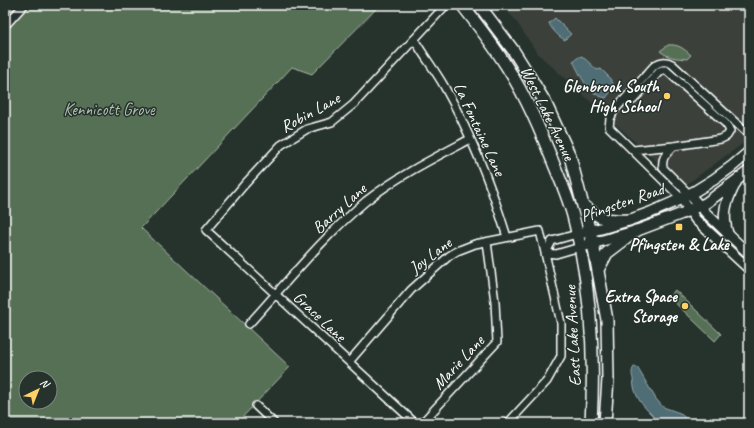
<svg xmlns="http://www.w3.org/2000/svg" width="754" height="428" font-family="Caveat,sans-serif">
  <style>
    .built { fill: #3b403a }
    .green { fill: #576f54; stroke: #abb7aa; fill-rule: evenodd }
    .water { fill: #4f6d75; stroke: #95a7ac }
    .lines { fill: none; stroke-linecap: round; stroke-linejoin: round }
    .minor-casing { stroke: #fff; stroke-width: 10 }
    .tertiary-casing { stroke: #fff; stroke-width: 12 }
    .secondary-casing { stroke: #fff; stroke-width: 13 }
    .primary-casing { stroke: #fff; stroke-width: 14 }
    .minor { stroke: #26332d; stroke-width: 7 }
    .tertiary { stroke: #26332d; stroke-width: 9 }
    .secondary { stroke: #26332d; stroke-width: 10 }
    .primary { stroke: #26332d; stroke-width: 11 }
    .poi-dot { fill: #ffd166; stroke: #26332d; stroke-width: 1.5 }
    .labels { text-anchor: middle; stroke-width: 3; stroke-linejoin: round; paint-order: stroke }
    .poi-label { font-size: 17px; font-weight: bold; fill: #fff; stroke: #26332d; text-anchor: end }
    .park-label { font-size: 17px; fill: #b3beb2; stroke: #26332d }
    .street-label { font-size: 17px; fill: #fff; stroke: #26332d }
  </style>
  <rect width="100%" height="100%" fill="#26332d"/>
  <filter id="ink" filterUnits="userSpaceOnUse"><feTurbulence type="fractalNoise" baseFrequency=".025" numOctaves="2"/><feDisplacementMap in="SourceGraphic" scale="8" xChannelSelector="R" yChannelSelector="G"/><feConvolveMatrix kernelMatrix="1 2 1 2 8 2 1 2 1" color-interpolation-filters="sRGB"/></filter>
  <g filter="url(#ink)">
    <path class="built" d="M501 5H749V139L684 186 538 54 514 18Z"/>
    <path class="green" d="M5 5H380L312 74 292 67 141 228 290 367 237 423H5ZM26 378H50V402H26Z
      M668 45C678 44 683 48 691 55L687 59C677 58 668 58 660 51Z
      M675 290 721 334 715 341 669 297Z"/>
    <path class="water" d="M555 18 571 34 565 40C559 37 551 29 549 23Z
      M582 56 597 70 601 69 608 76 615 86 606 98C587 94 581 76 573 61L579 57Z
      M634 367H637L656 399 663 407 680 413 691 423H651L653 416C641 404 634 396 633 379 632 375 631 371 634 367Z"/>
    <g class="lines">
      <defs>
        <path id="minor" d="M5 26 24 5
          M414 39C423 55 435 70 444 86 471 134 491 185 507 237
          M622 101 633 100 660 71 662 70H666L725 123 728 127 730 131 727 136 721 139 674 146 633 150
          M674 146C667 153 661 157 663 168L689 194
          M681 198 609 127 610 119 614 111 653 67C658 62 665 60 672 64L749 135
          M546 253 552 241 577 234
          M546 253 556 254 580 247
          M249 324C287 282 323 237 366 201 398 176 434 158 470 139
          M349 362 411 290 449 256 457 251 475 244 540 231 561 323V356L547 381 508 423
          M256 406 274 423
          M415 423 206 230 244 185 281 145 307 129 332 122 354 104 446 5
          M422 423 497 342 495 302 487 242"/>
        <path id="tertiary" d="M689 194 706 213 749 254
          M681 198 696 220 749 269"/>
        <path id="secondary" d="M577 234C640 221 701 196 749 152
          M728 235C721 214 726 201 736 182
          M580 247 636 231 681 214 706 203 749 171"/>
        <path id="primary" d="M462 5C477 24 492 43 505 64 526 96 541 132 555 167 563 186 571 205 575 224 591 289 595 356 591 423
          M479 5 513 50 525 69 545 102 570 156 593 244 607 320 608 379 605 423
          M583 205C600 220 608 221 629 220
          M598 270 607 253 636 231"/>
      </defs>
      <use href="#minor" class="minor-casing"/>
      <use href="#tertiary" class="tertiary-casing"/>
      <use href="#secondary" class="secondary-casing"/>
      <use href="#primary" class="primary-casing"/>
      <use href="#minor" class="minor"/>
      <use href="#tertiary" class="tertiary"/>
      <use href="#secondary" class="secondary"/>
      <use href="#primary" class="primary"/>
    </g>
  </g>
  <g class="poi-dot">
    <circle cx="667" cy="96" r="4"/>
    <rect x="675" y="223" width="8" height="8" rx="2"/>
    <circle cx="685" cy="306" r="4"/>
  </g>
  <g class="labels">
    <g class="poi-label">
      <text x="659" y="92">Glenbrook South<tspan x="659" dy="20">High School</tspan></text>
      <text x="679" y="250" text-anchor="middle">Pfingsten &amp; Lake</text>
      <text x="677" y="302">Extra Space<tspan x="677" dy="20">Storage</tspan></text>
    </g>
    <g class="park-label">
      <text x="109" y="115">Kennicott Grove</text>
    </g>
    <g class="street-label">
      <text transform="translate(310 112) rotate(-29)" y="6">Robin Lane</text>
      <text transform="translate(548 113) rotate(64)" y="6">West Lake Avenue</text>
      <text transform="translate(480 129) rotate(65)" y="6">La Fontaine Lane</text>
      <text transform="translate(622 202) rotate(-19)" y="6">Pfingsten Road</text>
      <text transform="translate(339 208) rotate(-42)" y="6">Barry Lane</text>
      <text transform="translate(430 255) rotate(-37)" y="6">Joy Lane</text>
      <text transform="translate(320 316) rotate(43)" y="6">Grace Lane</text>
      <text transform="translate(572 336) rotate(-93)" y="6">East Lake Avenue</text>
      <text transform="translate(458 362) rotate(-47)" y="6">Marie Lane</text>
    </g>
  </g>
  <rect width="754" height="428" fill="none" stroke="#26332d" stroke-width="20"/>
  <rect x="10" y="10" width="734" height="408" fill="none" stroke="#fff" stroke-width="1.5" filter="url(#ink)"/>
  <g transform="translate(38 390) rotate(43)"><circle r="19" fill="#26332d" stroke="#7d8581"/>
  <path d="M0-3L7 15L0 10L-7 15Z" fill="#ffd166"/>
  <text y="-6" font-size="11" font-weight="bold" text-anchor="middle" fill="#ffffff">N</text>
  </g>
</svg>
